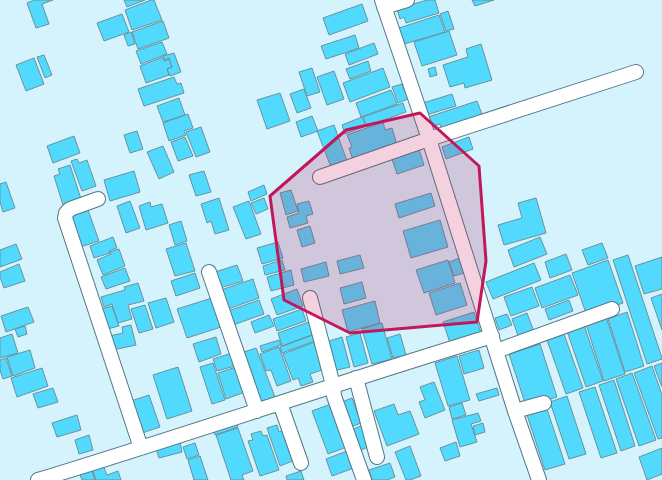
<svg xmlns="http://www.w3.org/2000/svg" width="662" height="480" font-family="'Fira Sans',sans-serif">
  <style>
    .building { fill: #51dafd; stroke: #6c919c }
    .lines { fill: none; stroke-linecap: round; stroke-linejoin: round }
    .minor-casing { stroke: #547883; stroke-width: 16 }
    .minor { stroke: #fff; stroke-width: 14 }
    .marked { fill: #c2185b; fill-opacity: 0.2; stroke: #c2185b; stroke-width: 3; stroke-linejoin: round }
  </style>
  <rect width="100%" height="100%" fill="#d4f3fd"/>
  <path class="building" d="M34 0H53L42 4 49 24 36 28 27 3Z
    M124 0H145L127 7Z
    M151 0H154L162 20 132 30 125 10Z
    M427 0H435L439 13 406 23 404 17 400 19 397 9Z
    M472 0H494L475 6Z
    M362 4 368 21 329 35 323 18Z
    M448 11 454 29 446 31 440 14Z
    M122 14 129 32 104 41 97 23Z
    M439 15 445 32 404 44 399 28Z
    M163 21 169 38 138 49 132 32Z
    M449 31 457 55 422 66 414 42Z
    M131 32 135 44 128 46 124 35Z
    M355 35 359 48 326 59 321 46Z
    M162 42 167 54 141 64 136 51Z
    M374 43 378 54 349 65 345 54Z
    M481 44 492 80 465 88 464 83 450 87 443 65 468 57 466 49Z
    M174 53 181 72 170 76 167 69 172 67 169 58 164 60 163 56Z
    M44 55 52 75 45 78 37 57Z
    M163 57 164 61 169 59 172 67 167 69 169 75 146 83 140 66Z
    M34 58 44 84 26 91 16 65Z
    M368 61 371 71 350 79 346 69Z
    M435 67 437 75 430 77 428 69Z
    M312 68 320 92 307 96 299 72Z
    M383 68 390 87 350 102 343 83Z
    M334 71 344 99 327 105 317 77Z
    M174 77 177 84 181 83 184 93 144 106 138 89Z
    M402 84 408 99 398 103 392 87Z
    M304 89 311 108 297 113 290 94Z
    M391 90 397 104 361 117 356 103Z
    M280 93 290 121 267 129 257 100Z
    M452 94 456 106 426 115 423 103Z
    M179 98 185 115 163 122 157 106Z
    M477 101 483 117 442 130 440 124 432 127 428 117Z
    M403 103 406 112 367 126 363 117Z
    M188 114 193 128 184 131 186 135 169 141 163 123Z
    M312 116 318 131 301 137 296 122Z
    M362 117 366 126 345 134 342 125Z
    M383 122 385 130 392 128 398 148 354 163 349 148 352 147 347 135Z
    M334 125 347 161 331 167 317 131Z
    M201 127 210 152 196 157 186 132Z
    M137 131 143 149 130 153 124 135Z
    M74 136 80 153 53 163 47 146Z
    M185 137 193 156 178 161 171 142Z
    M469 137 473 149 446 159 442 147Z
    M163 146 174 172 159 179 147 152Z
    M418 146 424 165 397 174 391 156Z
    M77 159 79 163 87 160 96 186 82 191 71 161Z
    M70 165 81 199 63 205 54 176 60 174 58 169Z
    M134 171 140 192 110 201 104 180Z
    M204 171 211 192 196 196 189 175Z
    M6 182 15 208 3 212 0 202V184Z
    M264 185 267 194 251 201 248 192Z
    M291 190 298 211 286 215 280 193Z
    M431 193 435 206 399 218 395 204Z
    M219 198 229 230 215 234 211 221 207 223 201 204Z
    M264 198 268 209 256 214 251 203Z
    M536 198 546 233 504 245 498 225 522 218 518 203Z
    M130 201 140 228 126 233 117 206Z
    M249 201 261 234 246 239 233 207Z
    M309 201 313 214 306 216 308 223 290 228 287 217 299 213 297 204Z
    M150 202 151 207 162 204 168 223 146 230 139 206Z
    M88 210 99 241 80 247 69 217Z
    M440 220 448 247 411 258 403 231Z
    M181 221 187 241 175 245 169 225Z
    M310 226 315 243 302 247 297 230Z
    M113 237 117 248 109 251 110 253 94 258 90 246Z
    M540 237 547 254 514 267 508 250Z
    M278 242 283 258 262 264 257 248Z
    M186 243 195 271 175 276 166 249Z
    M602 243 608 258 588 265 582 250Z
    M16 244 22 259 0 267V250Z
    M119 249 125 266 103 275 97 260 111 254 110 252Z
    M566 254 572 270 550 278 545 262Z
    M360 255 364 268 340 274 337 261Z
    M628 255 662 358V359L647 364 613 260Z
    M662 257V289L644 294 635 266Z
    M460 258 464 273 454 276 449 262Z
    M282 260 285 270 265 275 263 266Z
    M448 260 455 283 424 293 416 270Z
    M608 260 623 303 587 316 572 273Z
    M326 262 329 276 304 282 301 269Z
    M534 263 541 280 493 299 486 282Z
    M19 264 25 281 4 288 0 277V272Z
    M237 265 243 281 220 288 215 272Z
    M125 268 130 281 106 289 101 277Z
    M291 270 294 285 271 291 267 277Z
    M195 273 200 288 176 296 171 281Z
    M570 275 578 295 542 308 535 288Z
    M253 279 259 298 228 309 221 290Z
    M362 282 366 298 344 304 340 288Z
    M138 283 144 301 128 305 132 319 118 323 112 304 104 307 101 297 125 290 124 287Z
    M460 283 467 305 436 315 429 293Z
    M532 287 539 306 511 316 504 297Z
    M297 289 303 306 277 315 271 299Z
    M662 294V330L651 298Z
    M166 298 174 322 156 328 148 303Z
    M212 298 221 327 187 338 177 309Z
    M259 300 264 314 233 325 228 311Z
    M569 300 573 311 549 320 545 309Z
    M375 301 380 323 348 332 342 310Z
    M145 305 153 329 139 333 131 309Z
    M112 306 119 326 107 329 101 309Z
    M28 307 34 322 6 332 1 316Z
    M302 309 306 321 277 331 273 319Z
    M474 312 481 333 450 343 443 322Z
    M627 312 644 366 625 372 608 319Z
    M527 313 534 332 519 338 512 319Z
    M507 314 512 325 499 330 495 318Z
    M269 315 274 326 255 333 251 322Z
    M606 317 625 374 604 381 586 324Z
    M309 322 314 334 282 346 278 333Z
    M382 323 392 359 372 364 362 329Z
    M131 325 136 345 113 350 109 336 123 333 122 327Z
    M584 325 603 381 586 387 567 331Z
    M25 326 27 334 18 337 15 329Z
    M360 333 368 363 354 367 346 337Z
    M12 334 18 353 0 358V338Z
    M400 334 406 355 393 358 387 338Z
    M564 334 583 388 566 394 547 340Z
    M313 335 315 341 282 353 280 347Z
    M216 337 221 354 199 362 193 344Z
    M342 337 350 367 333 371 326 342Z
    M279 340 281 345 262 352 260 346Z
    M315 342 325 369 310 374 313 382 301 386 298 378 293 380 283 354Z
    M540 344 557 397 526 406 509 354Z
    M279 347 291 381 277 386 271 370 266 371 260 354Z
    M256 348 275 397 259 403 241 353Z
    M30 350 35 368 13 376 7 357Z
    M479 350 484 368 464 374 459 356Z
    M232 353 235 366 217 371 213 359Z
    M457 356 470 400 448 406 435 363Z
    M6 358 12 376 3 379 0 370V360Z
    M213 363 225 400 212 404 200 367Z
    M662 363V387L654 366Z
    M652 366 662 395V438L658 439 634 373Z
    M178 367 192 411 167 419 153 375Z
    M236 367 245 392 226 399 218 373Z
    M42 368 48 386 17 397 11 378Z
    M632 373 656 440 639 446 616 379Z
    M614 380 635 446 621 451 599 385Z
    M434 382 445 410 425 418 419 402 425 400 420 387Z
    M595 387 617 453 601 458 579 392Z
    M53 388 58 402 38 408 33 394Z
    M497 388 499 395 479 401 476 394Z
    M149 395 160 427 142 433 131 401Z
    M567 396 586 454 569 459 550 402Z
    M352 398 361 423 351 427 342 402Z
    M462 403 466 415 452 419 449 407Z
    M331 404 347 447 328 454 312 411Z
    M394 404 398 415 410 411 419 434 387 446 374 411Z
    M546 406 565 464 545 470 526 412Z
    M478 413 481 421 471 424 477 442 460 447 452 420Z
    M77 415 81 430 57 437 52 423Z
    M236 421 238 427 215 435 212 428Z
    M483 423 485 432 475 435 473 426Z
    M277 425 279 432 285 430 295 460 280 466 267 428Z
    M363 425 371 446 358 451 351 430Z
    M238 428 253 471 242 475 244 480H231L216 435Z
    M261 431 263 436 267 435 279 470 260 476 248 441 253 440 251 434Z
    M89 435 93 450 79 454 75 440Z
    M180 442 182 452 159 458 156 448Z
    M456 442 460 456 445 461 440 448Z
    M195 443 199 455 187 459 183 447Z
    M410 446 421 476 410 480H406L395 452Z
    M662 448V474L647 480 639 457Z
    M347 451 354 468 332 476 326 459Z
    M200 456 208 480H194L188 460Z
    M390 463 395 477 387 480H372L369 470Z
    M103 465 107 475 118 471 121 480H96L92 468Z
    M92 471 95 480H82L80 475Z
    M301 471 304 480H287L286 476Z"/>
  <g class="lines">
    <defs>
      <path id="minor" d="M382 0 429 139 515 411 539 480
        M384 7 407 0
        M320 177 429 139 636 72
        M98 199 70 209 66 213 65 218 141 448
        M209 272 257 411
        M310 298 333 385 334 396 364 480
        M496 351 612 309
        M356 378 377 457
        M280 403 301 463
        M515 411 544 403
        M38 480C189 434 340 382 492 336"/>
    </defs>
    <use href="#minor" class="minor-casing"/>
    <use href="#minor" class="minor"/>
  </g>
  <path class="marked" d="M420 113 479 166 486 261 477 322 350 333 284 300 270 196 346 130Z"/>
</svg>
